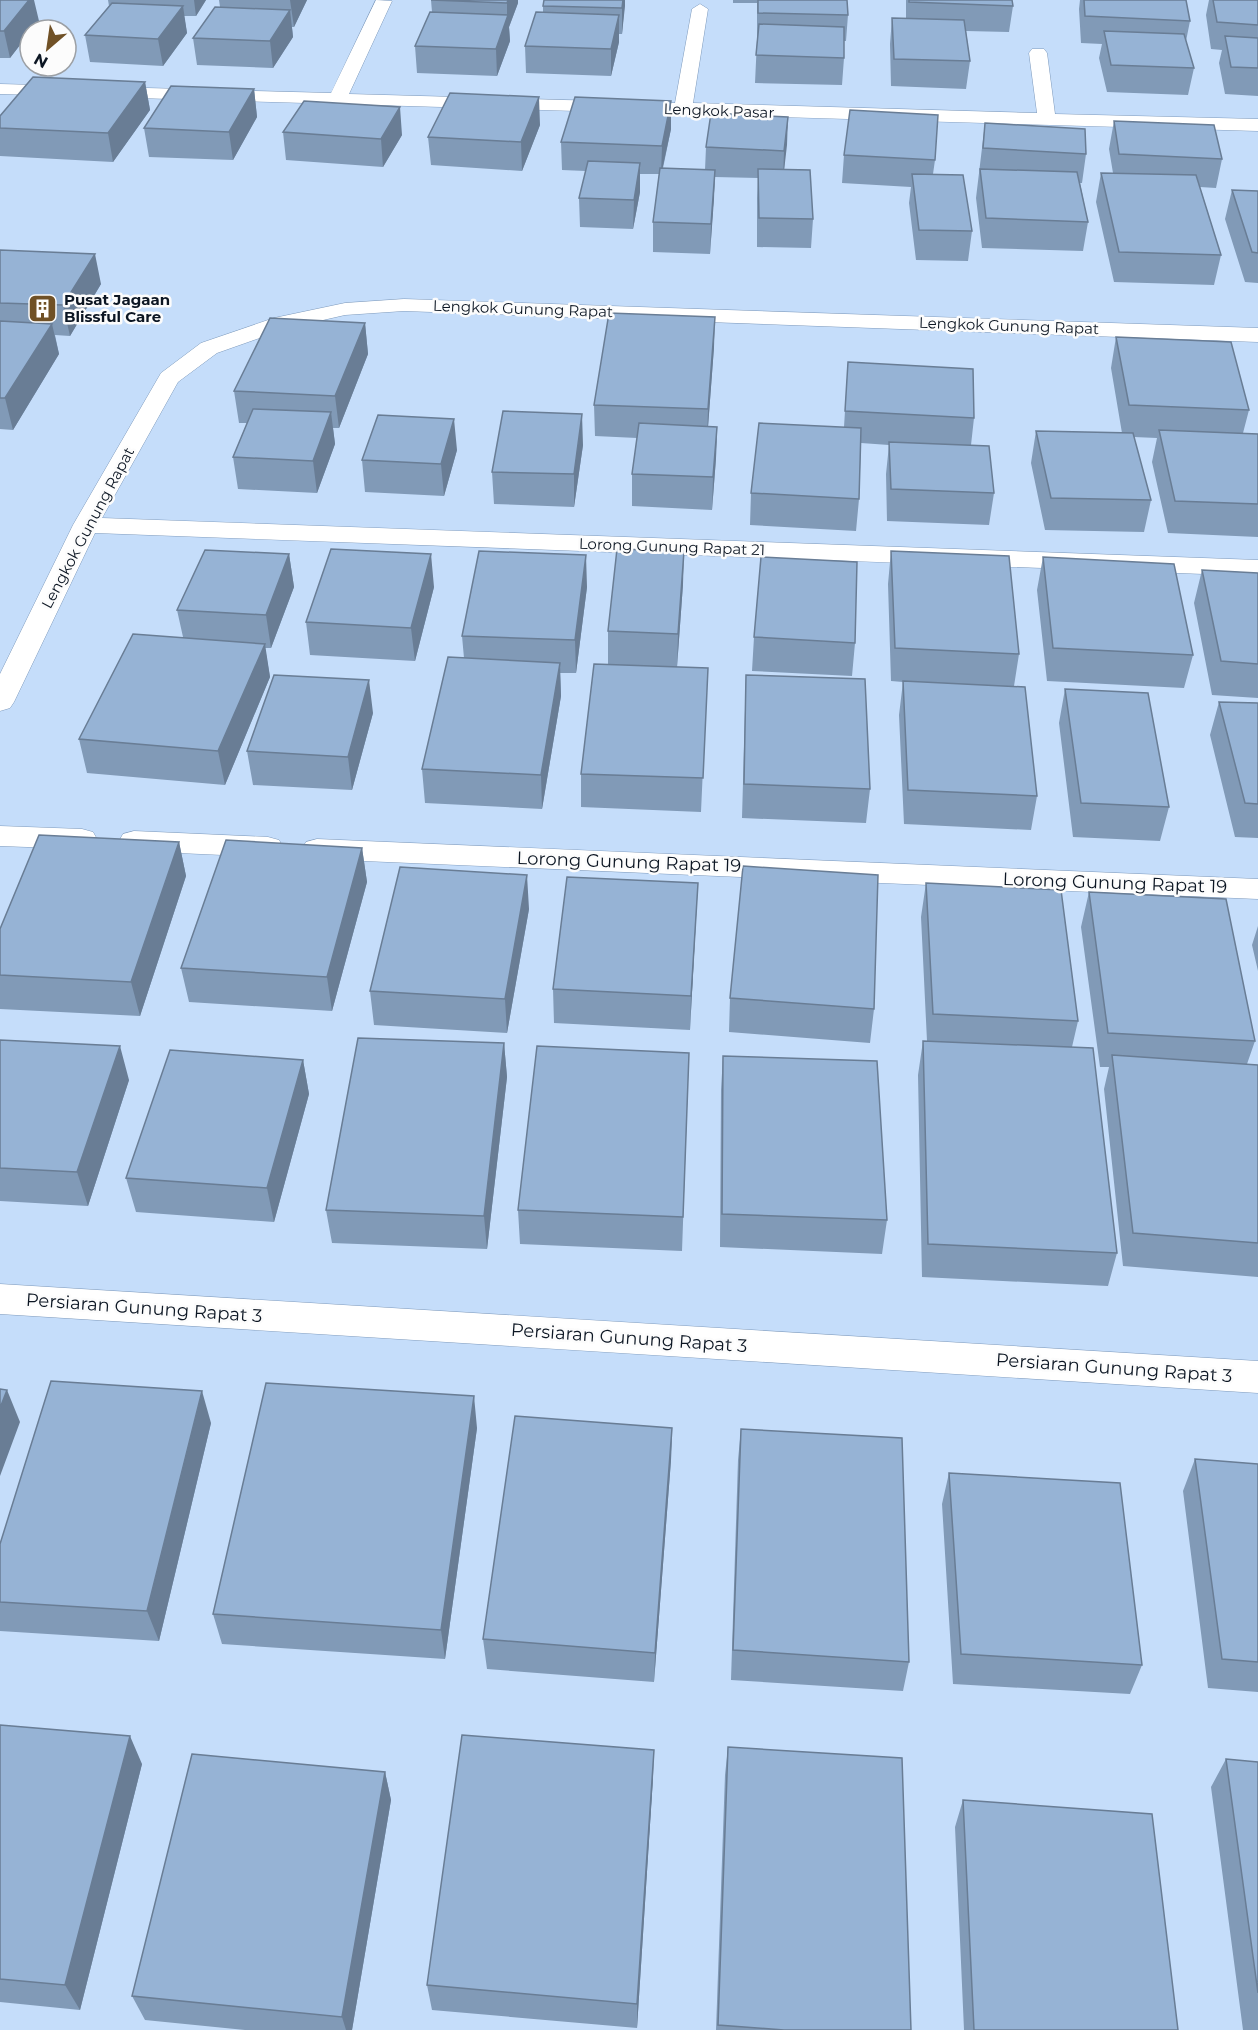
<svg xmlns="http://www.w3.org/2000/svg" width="1258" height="2030" font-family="Montserrat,sans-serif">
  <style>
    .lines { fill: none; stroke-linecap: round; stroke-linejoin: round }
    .minor-casing { stroke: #7e9abc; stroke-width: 1 }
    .minor { fill: #fff; fill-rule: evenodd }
    .wall { fill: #819ab7 }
    .shaded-wall { fill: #697d95 }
    .building { fill: #96b3d5; stroke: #697d95; stroke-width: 1.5 }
    .labels { text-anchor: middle; stroke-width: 5; stroke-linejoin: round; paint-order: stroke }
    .far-street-label { font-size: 15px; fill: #0c1623; stroke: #fcfcfc }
    .far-poi-label { font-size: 15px; font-weight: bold; fill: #0c1623; stroke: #fcfcfc; text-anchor: start }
    .street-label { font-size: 18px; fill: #0c1623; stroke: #fcfcfc }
  </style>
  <rect width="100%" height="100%" fill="#c5ddfa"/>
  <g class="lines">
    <defs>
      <path id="minor" d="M376 0 392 1 349 94 675 103 692 9 700 4 708 9 693 103 1037 113 1029 53 1032 49H1044L1047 53 1055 114 1258 119V131L0 94V84L331 93Z
        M404 299 1258 328V342L404 311 345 315 288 328 217 353 178 382 102 518 1258 560V576L95 533 14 702 10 708 0 711V674L73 525 161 373 201 343 274 318 345 303Z
        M0 826 82 829 93 832 97 839 93 846 82 849 0 846Z
        M134 831 268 837 279 840 283 847 279 854 268 857 134 851 123 848 119 841 123 834Z
        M317 839 1258 879V899L317 859 306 856 302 849 306 842Z
        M0 1284 1258 1361V1393L0 1314Z"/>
    </defs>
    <use href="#minor" class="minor-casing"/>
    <use href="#minor" class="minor"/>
  </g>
  <path class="wall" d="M0 0 39 21 32 30H30V32L10 58H0Z
    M108 0H206L196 16H184L187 33 163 66 90 62 85 35 109 6Z
    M219 0H307L294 27H292L293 37 273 68 197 65 193 38 220 7Z
    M431 0 518 3 509 27 510 41 497 76 417 73 415 46 432 12Z
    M625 0 622 34H619V42L611 76 526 73 525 46 543 12V6Z
    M733 0H847L848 15 846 41H844V58L842 85 755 83 757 40V3H733Z
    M906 0H1012L1013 6 1009 32 966 31 970 61 966 89 891 86 890 44 892 18H906Z
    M1080 0H1186L1190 21 1186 41 1194 68 1188 95 1107 92 1099 58 1102 44 1081 43 1079 9Z
    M1209 0H1258V96L1225 94 1219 63 1222 50 1211 49 1206 15Z
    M145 82 150 110 113 162 0 156V116Z
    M254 89 257 117 233 160 149 157 144 128Z
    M671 101V129L663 168 705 170 706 147 788 117 784 170 813 219 811 248 757 247V198L758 178 715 177 710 254 653 252V222L659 174H640V192L633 229 580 227 579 198 586 171 562 170 561 142Z
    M1114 121 1222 159 1216 188 1200 187 1221 255 1214 285 1114 282 1096 202 1101 173H1113L1109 149Z
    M985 123 1086 154 1082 183H1080L1088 222 1083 251 982 248 976 198Z
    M540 125 522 171 431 165 428 137Z
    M283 132 402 135 383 167 286 160Z
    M844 155 935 160 933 174 972 231 968 261 916 260 909 203 911 187 842 183Z
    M1232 190 1258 191V283L1245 282 1225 219Z
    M0 250 101 284 70 336 55 335 59 354 13 430 0 429Z
    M365 323 368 354 339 428H333L335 444 317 493 238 489 233 457 247 423H239L234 391Z
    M1116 337 1249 410 1243 433 1258 434V537L1168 533 1152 462 1157 438 1134 437 1151 500 1144 532 1045 530 1031 463 1036 431 1122 433 1111 368Z
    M714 347 708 426 717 427 716 458 712 510 632 506V474L637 438 595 436 594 405Z
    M848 362 974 418 971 445 994 493 989 525 887 521 886 474 889 445 861 443 859 499 856 531 750 525 751 493 844 427Z
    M583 445 574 507 494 504 492 472Z
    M457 450 444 496 365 492 362 460Z
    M891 551 1019 654 1014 686 1037 796 1031 830 904 824 899 715 903 682 891 681 888 584Z
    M289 554 294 587 271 648H265L270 677 225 785 87 773 79 739 183 637 177 610Z
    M1043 557 1193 655 1184 688 1047 681 1037 590Z
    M1202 570 1258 573V698L1212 695 1194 603Z
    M683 584 677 667 706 702 701 812 581 807V774L608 664V631Z
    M434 587 415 661 310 655 306 622Z
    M587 587 576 673H560L561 696 542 809 425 803 422 769 464 658 462 636Z
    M754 637 855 643 852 676 752 671Z
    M746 675 870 789 866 823 742 818Z
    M1065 689 1169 807 1160 841 1073 837 1059 723Z
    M1219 702 1258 703V838L1235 837 1210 735Z
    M373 713 352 790 253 785 247 751Z
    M179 842 186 876 140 1016 0 1009V929Z
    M362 848 367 882 332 1011 189 1002 181 968Z
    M698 883 690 1030 554 1023 553 989Z
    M926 883 1078 1021 1072 1047 1117 1253 1108 1286 922 1277 918 1075 923 1041H927L921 917Z
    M1089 892 1255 1041 1247 1064 1258 1065V1277L1123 1266 1104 1089 1109 1067H1100L1081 927Z
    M529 909 507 1033 374 1025 370 991Z
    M1258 926V971L1252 945Z
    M730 998 874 1009 870 1043 729 1032Z
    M0 1040 129 1080 88 1206 0 1201Z
    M504 1043 507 1077 487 1249 332 1243 326 1210Z
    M689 1053 682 1251 520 1244 518 1210Z
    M723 1056 887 1220 882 1254 720 1247 721 1090Z
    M303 1060 309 1094 274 1222 136 1212 126 1178Z
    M211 1423 159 1641 0 1631V1544Z
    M477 1428 445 1659 222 1644 213 1614Z
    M672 1428 671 1460 654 1682 487 1669 483 1639Z
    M741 1429 909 1662 903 1691 731 1680 738 1460Z
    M1195 1459 1258 1464V1692L1208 1688 1183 1491Z
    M949 1473 1142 1665 1130 1694 953 1684 942 1504Z
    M0 1725 142 1764 80 2010 0 2002Z
    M728 1747 911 2030H716L725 1775Z
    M1226 1759 1258 1762V2030H1243L1211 1787Z
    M385 1772 391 1800 352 2030H245L145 2020 132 1996Z
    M653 1778 637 2028 432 2010 427 1985Z
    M963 1800 1178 2030H964L955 1827Z"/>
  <path class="shaded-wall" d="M29 0H34L39 21 32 30H30V32L10 58 4 31Z
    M194 0H206L196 16Z
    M290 0H307L294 27Z
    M508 0H518V3L509 27 510 41 497 76 496 49 507 18V3Z
    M623 0H625V6L622 34V8Z
    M183 6 187 33 163 66 158 39Z
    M290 10 293 37 273 68 270 41Z
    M619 15V42L611 76V49Z
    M145 82 150 110 113 162 108 133Z
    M254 89 257 117 233 160 229 132Z
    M539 97 540 125 522 171 521 142Z
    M671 101V129L661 175 662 146Z
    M400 107 402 135 383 167 381 139Z
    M788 117 787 145 783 180 784 151Z
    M640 163V192L633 229 634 200Z
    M715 170 714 199 710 254 711 224Z
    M95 254 101 284 70 336 63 305Z
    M715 317 714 347 707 441 708 409Z
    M365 323 368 354 339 428 335 396Z
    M52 324 59 354 13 430 5 398Z
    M331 412 335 444 317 493 313 461Z
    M582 414 583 445 574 507V474Z
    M454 419 457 450 444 496 441 464Z
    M717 427 716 458 712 510 713 477Z
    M684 551 683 584 677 667 678 634Z
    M289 554 294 587 271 648 266 615Z
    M431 554 434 587 415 661 411 628Z
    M586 555 587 587 576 673 575 640Z
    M265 644 270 677 225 785 218 751Z
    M560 663 561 696 542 809 541 775Z
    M369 680 373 713 352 790 348 757Z
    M179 842 186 876 140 1016 131 982Z
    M362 848 367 882 332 1011 327 977Z
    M527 875 529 909 507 1033 505 999Z
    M698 883 696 917 690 1030 691 996Z
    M504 1043 507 1077 487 1249 484 1216Z
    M120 1046 129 1080 88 1206 77 1172Z
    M303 1060 309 1094 274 1222 267 1188Z
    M7 1390 20 1422 0 1476V1408Z
    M202 1391 211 1423 159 1641 147 1611Z
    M474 1396 477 1428 445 1659 441 1630Z
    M672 1428 671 1460 654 1682 655 1653Z
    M130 1736 142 1764 80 2010 65 1985Z
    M654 1750 653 1778 637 2028V2004Z
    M385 1772 391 1800 352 2030H346L342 2017Z"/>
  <path class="building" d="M0 0H29L4 31H0Z
    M431 0H508L507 3Z
    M544 0H623L622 8 543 6Z
    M758 0H847L848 15 758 13Z
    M909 0H1012L1013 6 909 2Z
    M1084 0H1186L1190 21 1085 16Z
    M1213 0H1258V25L1217 22Z
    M112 3 183 6 158 39 85 35Z
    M215 7 290 10 270 41 193 38Z
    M430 12 508 15 496 49 415 46Z
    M536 12 619 15 611 49 525 46Z
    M892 18 964 20 970 61 894 59Z
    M759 24 844 27V58L756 55Z
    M1104 31 1184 34 1194 68 1111 65Z
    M1225 36 1258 38V68L1231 67Z
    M33 77 145 82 108 133 0 128V116Z
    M171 86 254 89 229 132 144 128Z
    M450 93 539 97 521 142 428 137Z
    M575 97 671 101 662 146 561 142Z
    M304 101 400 107 381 139 283 132Z
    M850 110 938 115 935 160 844 155Z
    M711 113 788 117 784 151 706 147Z
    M1114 121 1214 125 1222 159 1119 154Z
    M985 123 1085 129 1086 154 983 148Z
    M588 161 640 163 634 200 579 198Z
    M660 168 715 170 711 224 653 222Z
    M758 169 810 170 813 219 759 218Z
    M980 169 1077 172 1088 222 986 218Z
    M1101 173 1196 175 1221 255 1119 252Z
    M912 174 963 175 972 231 919 230Z
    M1232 190 1258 191V253L1252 252Z
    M0 250 95 254 63 305 0 303Z
    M609 313 715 317 708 409 594 405Z
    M270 318 365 323 335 396 234 391Z
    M0 321 52 324 5 398H0Z
    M1116 337 1231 342 1249 410 1129 405Z
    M848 362 973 369 974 418 845 411Z
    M253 409 331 412 313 461 233 457Z
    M503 411 582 414 574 474 492 472Z
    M378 415 454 419 441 464 362 460Z
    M639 423 717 427 713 477 632 474Z
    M759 423 861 428 859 499 751 493Z
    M1159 430 1258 434V504L1175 501Z
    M1036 431 1133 433 1151 500 1051 498Z
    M889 442 989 446 994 493 891 489Z
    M331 549 431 554 411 628 306 622Z
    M617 549 684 551 678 634 608 631Z
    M205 550 289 554 266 615 177 610Z
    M479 551 586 555 575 640 462 636Z
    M891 551 1009 556 1019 654 895 648Z
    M761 557 857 562 855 643 754 637Z
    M1043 557 1174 564 1193 655 1053 648Z
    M1202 570 1258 573V664L1221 661Z
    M133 634 265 644 218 751 79 739Z
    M448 657 560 663 541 775 422 769Z
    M594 664 708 668 703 778 581 774Z
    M274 675 369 680 348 757 247 751Z
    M746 675 865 679 870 789 744 784Z
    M903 681 1025 687 1037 796 908 790Z
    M1065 689 1148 693 1169 807 1081 803Z
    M1219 702 1258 703V804L1245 803Z
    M39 835 179 842 131 982 0 975V929Z
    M226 840 362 848 327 977 181 968Z
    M743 866 878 875 874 1009 730 998Z
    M400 867 527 875 505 999 370 991Z
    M567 877 698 883 691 996 553 989Z
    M926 883 1061 890 1078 1021 933 1014Z
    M1089 892 1226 899 1255 1041 1108 1033Z
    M358 1038 504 1043 484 1216 326 1210Z
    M0 1040 120 1046 77 1172 0 1168Z
    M923 1041 1093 1048 1117 1253 928 1244Z
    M537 1046 689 1053 683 1217 518 1210Z
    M170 1050 303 1060 267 1188 126 1178Z
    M1112 1055 1258 1065V1243L1133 1233Z
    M723 1056 877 1061 887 1220 722 1214Z
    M51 1381 202 1391 147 1611 0 1602V1544Z
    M266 1383 474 1396 441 1630 213 1614Z
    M0 1389 7 1390 0 1408Z
    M515 1416 672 1428 655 1653 483 1639Z
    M741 1429 902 1438 909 1662 733 1650Z
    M1195 1459 1258 1464V1662L1222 1659Z
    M949 1473 1120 1483 1142 1665 961 1654Z
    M0 1725 130 1736 65 1985 0 1979Z
    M462 1735 654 1750 637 2004 427 1985Z
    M728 1747 902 1758 911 2030H784L718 2025Z
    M192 1754 385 1772 342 2017 132 1996Z
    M1226 1759 1258 1762V1993Z
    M963 1800 1152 1814 1178 2030H974Z"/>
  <defs>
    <symbol id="building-square" viewBox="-11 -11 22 22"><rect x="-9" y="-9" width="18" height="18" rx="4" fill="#705126" stroke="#fcfcfc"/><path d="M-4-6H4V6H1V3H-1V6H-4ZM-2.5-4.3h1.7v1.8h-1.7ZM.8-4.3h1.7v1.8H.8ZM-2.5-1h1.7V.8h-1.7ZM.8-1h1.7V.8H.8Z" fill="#fff"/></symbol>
  </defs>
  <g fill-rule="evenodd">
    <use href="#building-square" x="26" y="292" width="33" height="33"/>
  </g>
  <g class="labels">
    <g class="far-street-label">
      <text transform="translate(719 111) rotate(2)" y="5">Lengkok Pasar</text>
      <text transform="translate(523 309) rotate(2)" y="5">Lengkok Gunung Rapat</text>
      <text transform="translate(1009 326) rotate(2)" y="5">Lengkok Gunung Rapat</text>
      <text transform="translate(88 528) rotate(-62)" y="5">Lengkok Gunung Rapat</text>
      <text transform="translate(672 547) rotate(2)" y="5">Lorong Gunung Rapat 21</text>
    </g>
    <g class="far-poi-label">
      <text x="64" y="305">Pusat Jagaan<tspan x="64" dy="17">Blissful Care</tspan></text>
    </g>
    <g class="street-label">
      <text transform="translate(629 862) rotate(2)" y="6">Lorong Gunung Rapat 19</text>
      <text transform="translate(1115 883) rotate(2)" y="6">Lorong Gunung Rapat 19</text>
      <text transform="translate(144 1308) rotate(4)" y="6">Persiaran Gunung Rapat 3</text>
      <text transform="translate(629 1338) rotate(4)" y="6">Persiaran Gunung Rapat 3</text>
      <text transform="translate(1114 1368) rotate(4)" y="6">Persiaran Gunung Rapat 3</text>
    </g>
  </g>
  <g transform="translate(48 48) rotate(209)"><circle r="28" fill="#fcfcfc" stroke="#9ca0a5" stroke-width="1.5"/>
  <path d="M0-4.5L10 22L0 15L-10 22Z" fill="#705126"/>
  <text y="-9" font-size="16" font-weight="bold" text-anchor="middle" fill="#0c1623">N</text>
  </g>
</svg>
